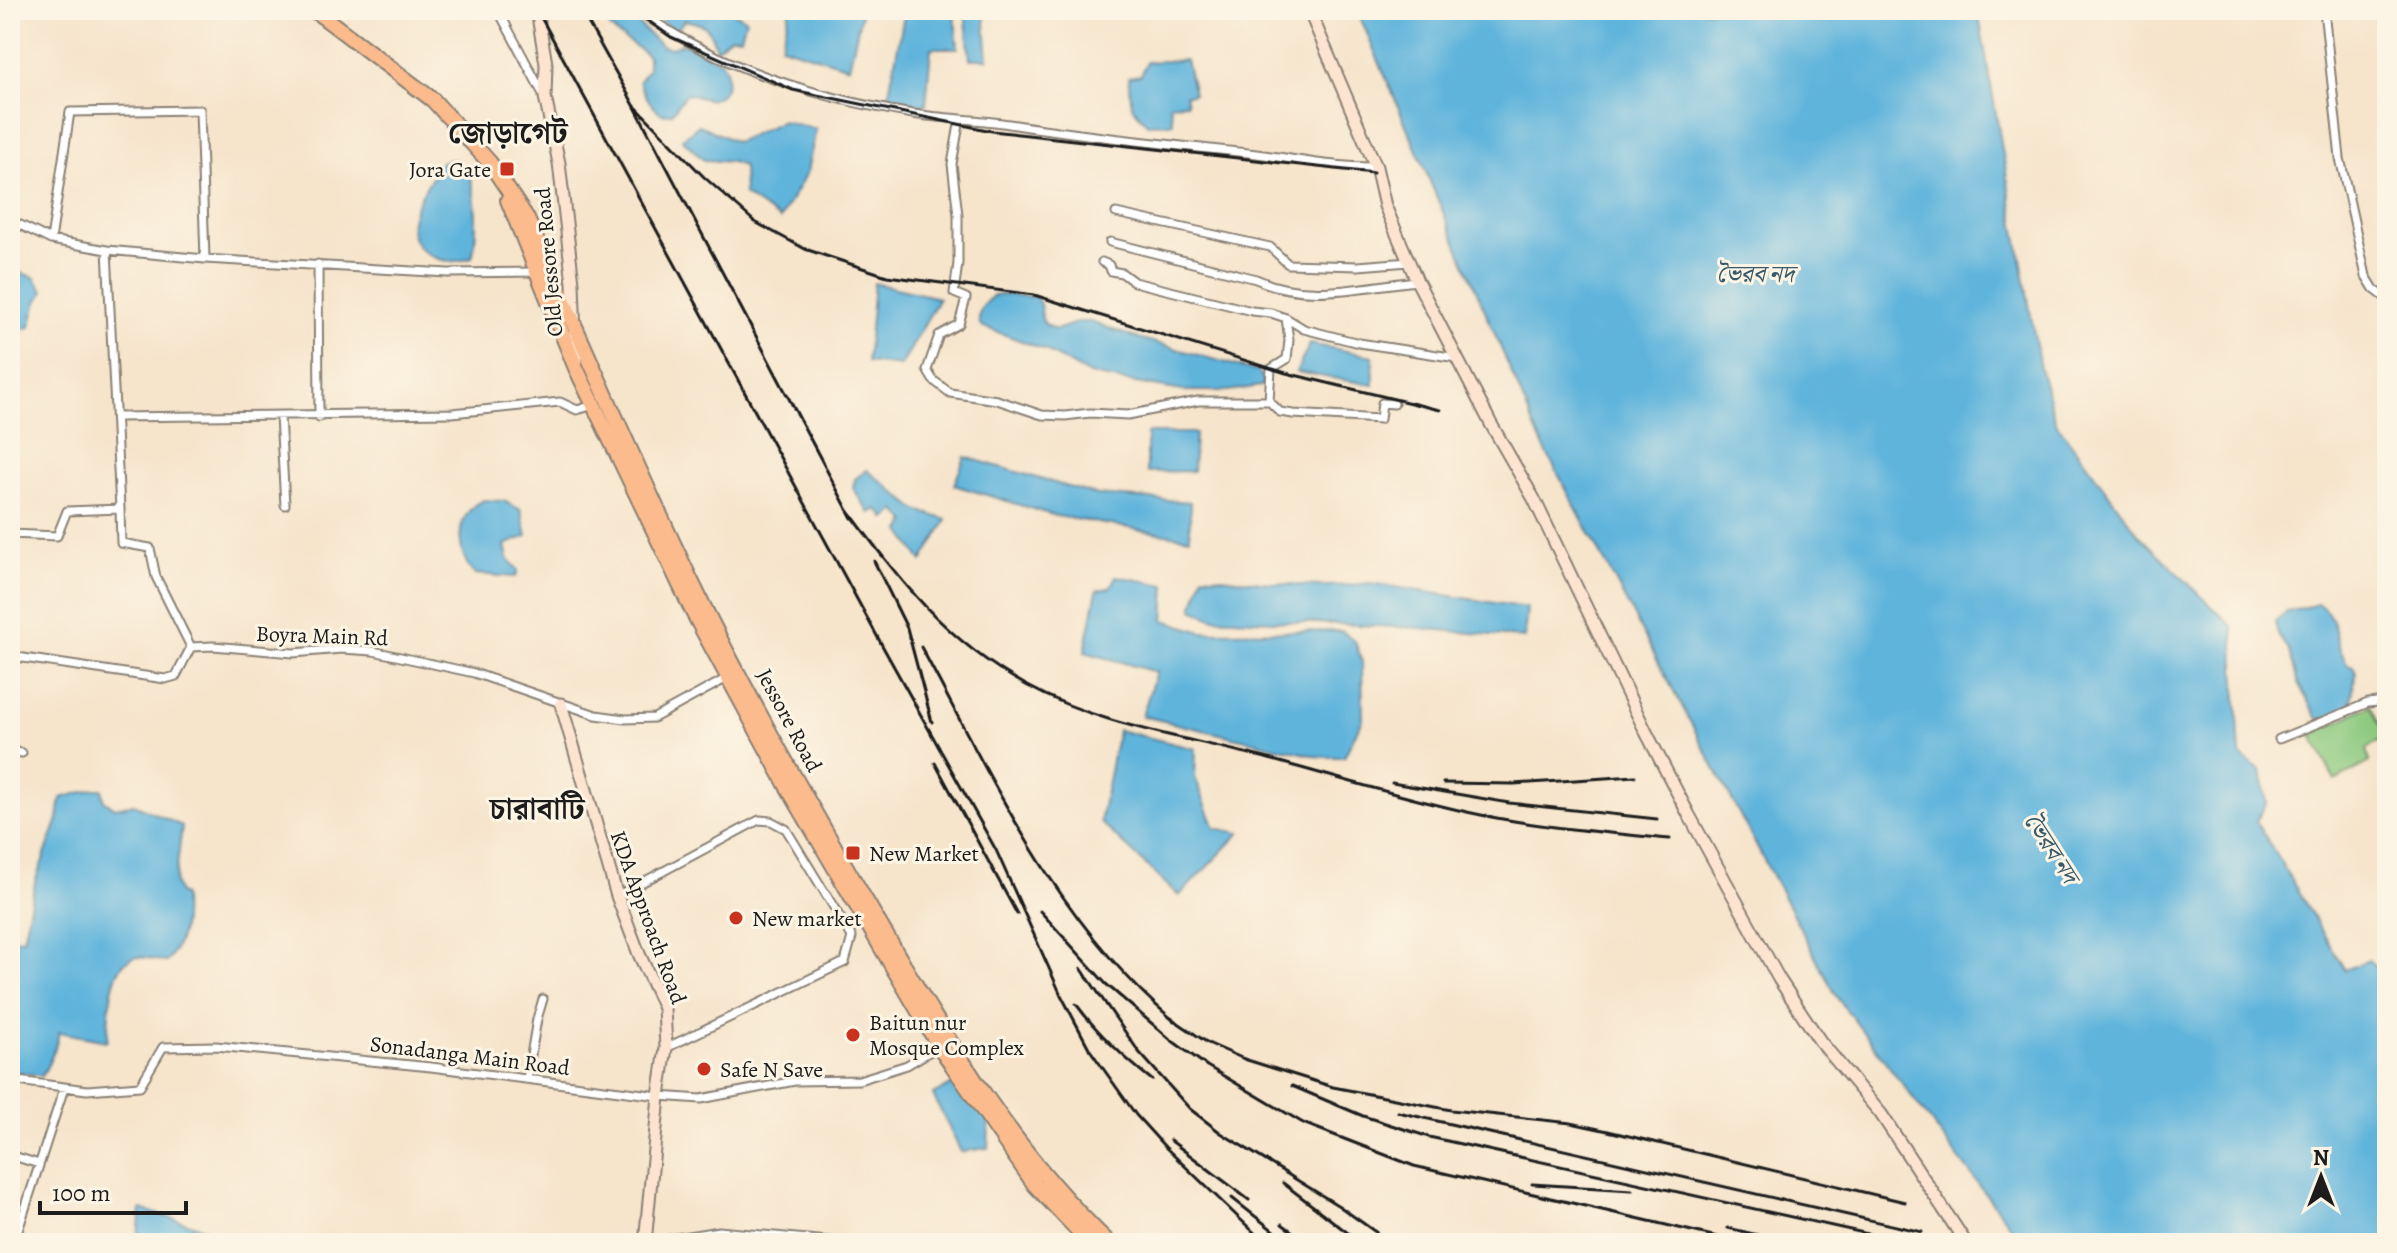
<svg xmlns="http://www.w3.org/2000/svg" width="2397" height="1253" font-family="Alegreya,'Noto Serif Bengali',serif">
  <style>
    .green { fill: #8cc97f; stroke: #54724e; stroke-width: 2 }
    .water { fill: #5fb4dc; stroke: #3e687c; stroke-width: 2 }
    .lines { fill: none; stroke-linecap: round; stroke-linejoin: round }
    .street-casing { stroke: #898074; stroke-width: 11 }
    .secondary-casing { stroke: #898074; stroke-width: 15 }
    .highway-casing { stroke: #898074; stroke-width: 18 }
    .street { stroke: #fff; stroke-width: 7 }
    .secondary { stroke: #fde4d1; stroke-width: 11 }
    .highway { stroke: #fbbb8d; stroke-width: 14 }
    .rail { stroke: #1c1c1c; stroke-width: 3 }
    .poi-dot { fill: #c8321e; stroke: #fcf5e5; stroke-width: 3 }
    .labels { text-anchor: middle; stroke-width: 6; stroke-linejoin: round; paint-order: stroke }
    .poi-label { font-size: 22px; fill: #1c1c1c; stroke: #fcf5e5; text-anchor: start }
    .street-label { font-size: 22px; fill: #1c1c1c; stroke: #fcf5e5 }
    .water-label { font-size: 24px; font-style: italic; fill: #375969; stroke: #fcf5e5 }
    .district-label { font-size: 30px; font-weight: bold; fill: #1c1c1c; stroke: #fcf5e5 }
  </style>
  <rect width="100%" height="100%" fill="#fcf5e5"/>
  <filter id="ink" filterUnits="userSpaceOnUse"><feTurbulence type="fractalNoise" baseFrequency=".0125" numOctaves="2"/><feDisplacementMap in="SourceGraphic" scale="16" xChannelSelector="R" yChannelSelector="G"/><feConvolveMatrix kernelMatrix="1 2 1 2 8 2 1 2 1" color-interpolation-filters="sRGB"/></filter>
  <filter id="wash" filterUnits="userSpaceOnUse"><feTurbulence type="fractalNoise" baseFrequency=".006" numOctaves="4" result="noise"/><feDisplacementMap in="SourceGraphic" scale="32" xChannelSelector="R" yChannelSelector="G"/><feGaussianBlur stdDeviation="1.8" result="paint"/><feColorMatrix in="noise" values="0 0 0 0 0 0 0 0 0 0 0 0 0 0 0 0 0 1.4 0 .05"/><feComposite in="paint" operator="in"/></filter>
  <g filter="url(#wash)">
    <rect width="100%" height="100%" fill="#f6e4cb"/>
    <path class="green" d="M2370 705 2385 736 2367 749 2370 762 2335 781 2312 735Z"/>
    <path class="water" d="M606 10H623L662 46 672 48 682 43 721 61C731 71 728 96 712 99 703 101 694 94 686 94L672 113 662 114C650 106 644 94 639 81L648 69V57C636 41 600 33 606 10Z
      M646 10H729L746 19 741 37 731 36 716 49C709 26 708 25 684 20L676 32Z
      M790 10H862L849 67 781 46Z
      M905 10H954L958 48H931L926 105 888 98Z
      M965 10H984L988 59H970Z
      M1357 10H1978L2040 368 2056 423 2140 536 2233 627 2240 755 2261 771 2267 803 2256 821 2345 970 2369 960 2387 978V1243H2023L1838 999 1541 442Z
      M1186 60 1194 94 1185 95 1187 103 1170 104 1173 123 1147 124 1132 106 1128 77 1141 75 1147 62Z
      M782 121 816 129 807 172 780 219 744 195 743 166 732 162 704 160 682 139 699 125 736 142Z
      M446 160H455C460 164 466 167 469 174 477 192 478 237 472 257 456 263 445 263 430 255 389 233 427 188 441 162Z
      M21 273 34 277 44 292 37 302 30 327 10 333V274Z
      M874 283 939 298 901 366 867 362Z
      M999 294 1036 297C1048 312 1032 321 1056 330L1079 322H1091L1131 336 1259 372 1264 381 1261 386 1228 391H1183L1106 378 1086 373 1043 349 981 326C974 314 987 297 999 294Z
      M1310 344 1373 356 1374 385 1296 372Z
      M1147 433H1195L1193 471 1147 472Z
      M965 457 1096 495 1190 502V538L1056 516 954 485Z
      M867 470 917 510 947 520 922 561 901 531 907 522 896 510 886 519 878 509 870 513 853 488 855 479Z
      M484 500 504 501 521 510 527 536 505 545 508 558 518 571 516 577 474 574C455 551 454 514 484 500Z
      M1203 575C1258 581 1315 591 1370 583L1527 608 1524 638 1418 628 1212 618 1193 609Z
      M1116 576 1166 585 1164 620 1202 632 1342 631 1355 641 1362 662 1363 719 1344 757H1320L1142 716 1156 672 1085 652 1097 590 1110 588Z
      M2318 604C2334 614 2334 629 2339 646 2340 652 2345 657 2347 664L2353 666 2356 672 2350 709 2322 720 2317 718 2298 683 2290 652 2278 635 2275 621 2287 612Z
      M1118 730 1196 749 1195 777 1215 828 1240 833 1179 896 1100 822Z
      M94 789H102L104 800 115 808 134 804 182 826 175 883 179 893 183 895C184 921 184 942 166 962 157 961 145 956 135 957 108 963 109 1019 107 1041L59 1032C56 1049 50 1061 42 1076L10 1071V938L23 939 35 882 58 819 61 798Z
      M960 1080 989 1121 988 1148 961 1152 933 1095Z
      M141 1209 207 1229 204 1243H137Z"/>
  </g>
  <g filter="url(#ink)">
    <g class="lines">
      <defs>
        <path id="street" d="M498 10 544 96
          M638 10C717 68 817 98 913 114 945 119 977 119 1009 124 1085 136 1161 144 1238 152 1284 156 1329 168 1376 167
          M2324 10 2340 158 2366 276 2374 289 2387 299
          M960 119 952 164 958 215V263L954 293 966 298 959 324 939 335 927 370 933 380 950 393 997 400 1042 415 1065 416 1090 413 1128 415 1198 401H1269L1280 412 1293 414 1380 419 1382 403 1394 404
          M1116 213 1270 247 1288 264 1358 266 1409 262
          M10 220 51 240 107 250 205 259 448 273 537 272
          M51 240 70 112 200 110 205 259
          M1110 242 1256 279C1307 303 1363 286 1417 281
          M107 250 120 509
          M1102 262 1109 265 1111 271 1122 273 1134 282 1252 311 1271 313 1286 318 1304 329 1359 343 1457 358
          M318 264 319 417
          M1269 401 1271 369 1287 359 1289 340 1286 318
          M280 416 285 505
          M117 417 452 413 560 402 577 410 594 405
          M10 534 57 536 67 511 120 509 121 543 150 548 156 577 191 647
          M10 656 165 679 176 676 191 647 213 646 293 653 342 649 373 651 474 673 596 715 625 719 654 718 729 677
          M2279 739 2368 703 2387 701
          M10 751 22 753
          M617 896 759 820 771 821 786 829 852 937 845 962 666 1048
          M527 1079 537 1019 543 999
          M10 1080 87 1090 140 1086 163 1047 216 1046 431 1067 659 1096 701 1099 795 1081 859 1080 907 1065 939 1046
          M10 1155 39 1164
          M14 1243 64 1088
          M645 1243 719 1231 851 1243"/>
        <path id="secondary" d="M537 10 546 64 545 97 559 163 573 283 576 364
          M1309 10 1376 167 1385 206 1417 281 1491 424 1534 499 1646 732 1689 815 1779 979 1820 1041 1881 1114 1966 1243
          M561 704 617 896 639 954 664 1008 666 1048 659 1096 645 1243"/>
        <path id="highway" d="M314 10 433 100 490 163 526 217C581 338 633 461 691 581 746 695 810 806 874 915 943 1032 1009 1149 1109 1243
          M508 200 576 368 694 614 787 786 939 1046 1035 1185 1090 1243"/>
      </defs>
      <use href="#street" class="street-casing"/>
      <use href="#secondary" class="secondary-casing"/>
      <use href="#highway" class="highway-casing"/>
      <use href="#street" class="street"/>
      <use href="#secondary" class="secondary"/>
      <use href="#highway" class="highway"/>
      <path class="rail" d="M537 10 883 647 996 850 1061 995 1090 1050 1136 1115 1165 1147 1265 1243
        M581 10 634 105 852 518
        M633 10 671 37 793 90 992 131 1373 173
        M634 105 704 177 755 222 805 249 887 276 1034 295 1286 373 1440 410
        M847 509C900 581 946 641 1026 685 1102 727 1187 737 1269 759 1335 777 1400 797 1467 812 1534 827 1602 832 1670 839
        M874 561 907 628 932 722
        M921 647C993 780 1056 922 1174 1021
        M935 763 1017 914
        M1392 783 1509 803 1657 819
        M1443 783 1514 784 1635 776
        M1040 911 1106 984 1171 1040 1207 1066 1303 1123 1414 1166 1743 1243
        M1081 968 1139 1052 1190 1109 1221 1133 1339 1206 1391 1243
        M1076 1004C1098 1034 1123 1057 1152 1080
        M1168 1016 1208 1043 1244 1059 1333 1087 1451 1110 1571 1123 1608 1131 1905 1202
        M1292 1086 1363 1116 1429 1137 1900 1241
        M1398 1112 1922 1232
        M1170 1140 1249 1200
        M1283 1183 1361 1243
        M1532 1184 1632 1190
        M1232 1198 1289 1243
        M1282 1224 1308 1243
        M1728 1228 1792 1243"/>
    </g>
  </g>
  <g class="poi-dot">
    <rect x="499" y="161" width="16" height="16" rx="4"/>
    <rect x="845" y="845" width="16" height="16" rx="4"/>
    <circle cx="736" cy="918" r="8"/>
    <circle cx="853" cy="1035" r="8"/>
    <circle cx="704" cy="1069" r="8"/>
  </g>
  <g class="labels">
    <g class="poi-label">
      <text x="491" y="177" text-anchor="end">Jora Gate</text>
      <text x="869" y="861">New Market</text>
      <text x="752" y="926">New market</text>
      <text x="869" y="1030">Baitun nur<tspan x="869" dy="25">Mosque Complex</tspan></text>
      <text x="720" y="1077">Safe N Save</text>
    </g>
    <g class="street-label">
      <text transform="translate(548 262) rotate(-95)" y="8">Old Jessore Road</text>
      <text transform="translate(322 635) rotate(2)" y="8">Boyra Main Rd</text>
      <text transform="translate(790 720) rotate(62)" y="8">Jessore Road</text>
      <text transform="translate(649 917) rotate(70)" y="8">KDA Approach Road</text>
      <text transform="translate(470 1055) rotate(7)" y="8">Sonadanga Main Road</text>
    </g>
    <g class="water-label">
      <text x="1755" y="282">ভৈরব নদ</text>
      <text transform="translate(2051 848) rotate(57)" y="8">ভৈরব নদ</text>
    </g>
    <g class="district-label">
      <text x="508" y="143">জোড়াগেট</text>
      <text x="537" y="819">চারাবাটি</text>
    </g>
  </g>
  <rect width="2397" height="1253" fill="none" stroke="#fcf5e5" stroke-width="40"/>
  <g transform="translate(2321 1177)" stroke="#fcf5e5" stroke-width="6" paint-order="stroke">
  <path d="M0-6L14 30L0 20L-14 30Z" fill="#1c1c1c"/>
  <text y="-12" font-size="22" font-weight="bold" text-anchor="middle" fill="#1c1c1c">N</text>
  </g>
  <path d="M40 1201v12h146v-12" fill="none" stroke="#1c1c1c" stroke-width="4"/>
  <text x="52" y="1201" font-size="24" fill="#1c1c1c" stroke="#fcf5e5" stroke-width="6" paint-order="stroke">100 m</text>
</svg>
